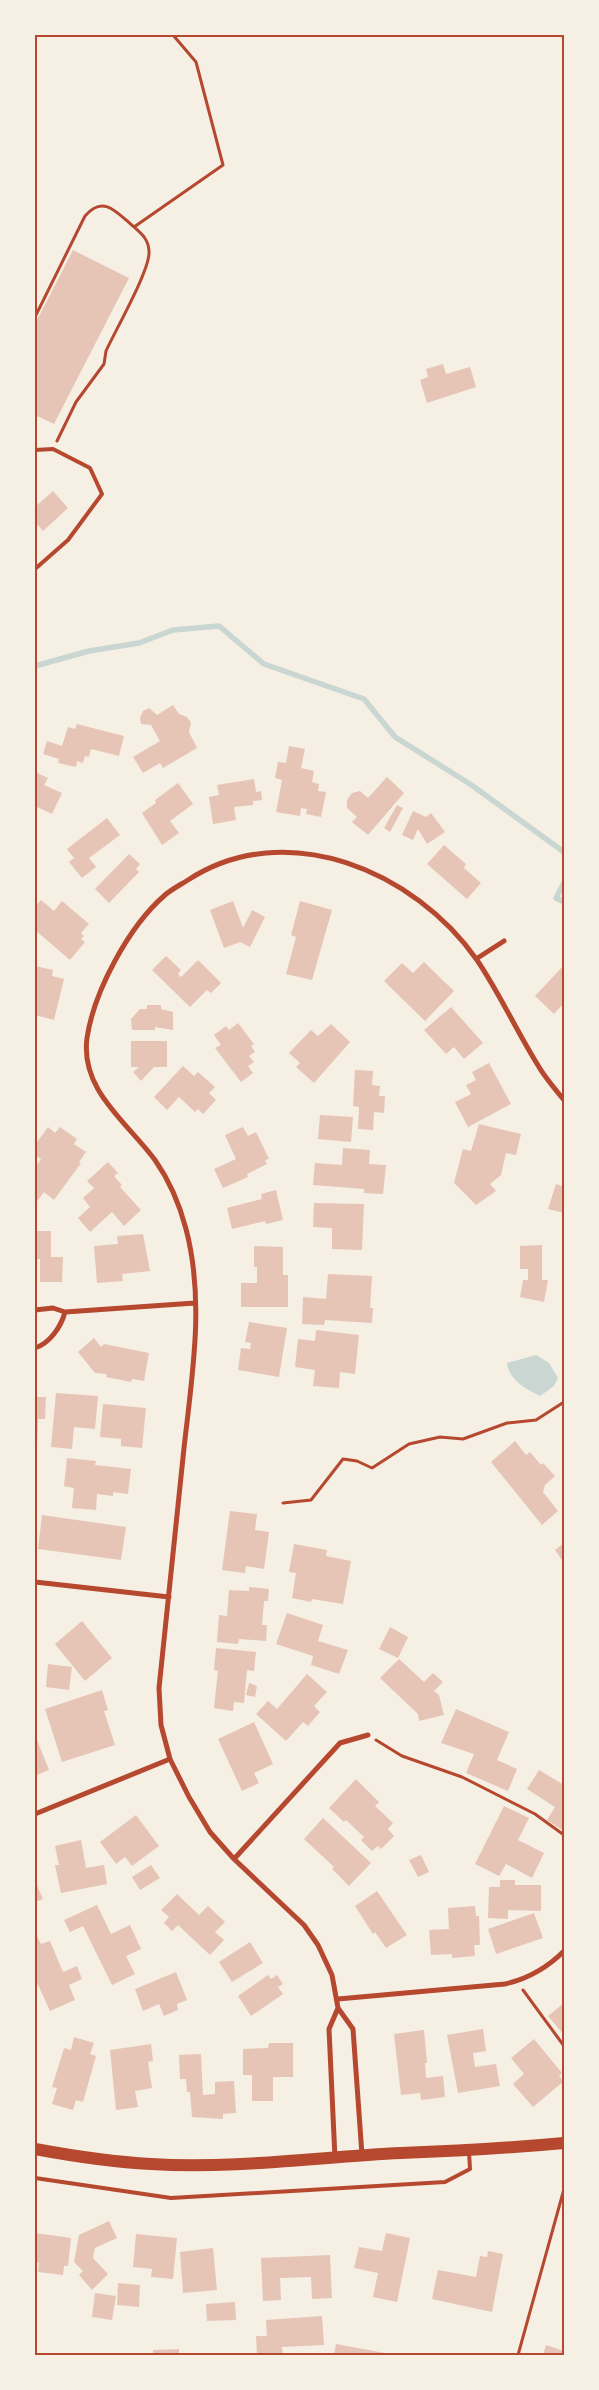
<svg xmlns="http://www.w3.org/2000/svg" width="599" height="2390" font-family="'Space Grotesk',sans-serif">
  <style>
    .water { fill: #c9d6d2 }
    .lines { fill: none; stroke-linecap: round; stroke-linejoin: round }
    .stream { stroke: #c9d6d2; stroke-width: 5.5 }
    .building { fill: #e6c5b7 }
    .path { stroke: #b5482f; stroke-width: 3 }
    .service { stroke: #b5482f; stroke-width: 4 }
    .minor { stroke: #b5482f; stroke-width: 5 }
    .primary { stroke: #b5482f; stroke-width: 12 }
    .neatline { fill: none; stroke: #b5482f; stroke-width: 2 }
  </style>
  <rect width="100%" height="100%" fill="#f6efe4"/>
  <path class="water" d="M536 1355 549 1363 558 1378 554 1386 540 1396C526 1389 509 1380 507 1363Z"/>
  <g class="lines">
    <path class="stream" d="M35 666 89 651 139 643 173 630 219 626 264 664 364 699 395 737 470 784 564 852
      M564 883 556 898 564 902"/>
  </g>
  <path class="building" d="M73 250 129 278 54 424 35 415V324Z
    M443 364 446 374 470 367 476 387 427 403 420 380 428 377 426 369Z
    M53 491 68 508 43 531 35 522V507Z
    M173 705 179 714 187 717 191 723 189 732 197 748 163 768 160 763 143 773 133 757 160 741 151 725 141 724 140 718 143 711 149 708 157 715Z
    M77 724 124 736 119 756 91 749 89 757 85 756 83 763 77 761 76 767 58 763 59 759 43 754 47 741 62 746 68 727 75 729Z
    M289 746 305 749 301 768 314 771 312 782 319 784 318 791 326 792 321 817 306 814 307 809 301 808 300 816 276 812 282 780 275 778 278 762 286 763Z
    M35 772 48 778 44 785 62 793 52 814 35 806Z
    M387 777 404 793 368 835 352 822 357 817 347 808V800L352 793 360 791 368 798Z
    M254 779 256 792 261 791 262 800 253 801V805L234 807 236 820 213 824 209 797 219 795 217 785Z
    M178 783 193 804 170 821 179 833 162 845 142 813 156 803 155 800Z
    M397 805 403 808 390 832 384 828Z
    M413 811 426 817 431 813 445 832 427 844 418 829 413 840 402 835Z
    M107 818 120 835 89 858 96 867 82 878 69 862 74 858 67 849Z
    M444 845 466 864 464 868 481 883 467 899 427 864Z
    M129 854 140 864 136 869 139 872 109 903 95 889Z
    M41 900 54 911 62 901 89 924 81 933 84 936 81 939 85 942 70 960 35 930V907Z
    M233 901 243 928 252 910 265 917 250 947 240 942 224 948 210 910Z
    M300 901 332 910 312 980 286 974 296 937 291 935Z
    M166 956 181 970 178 974 181 977 198 960 221 983 211 993 207 990 190 1007 152 970Z
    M424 962 454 991 425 1021 384 981 402 963 413 973Z
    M564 965V1003L554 1014 535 996Z
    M35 966 53 970 52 976 64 979 54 1020 35 1015Z
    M147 1005H161V1009L173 1012V1030L155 1027V1030H132L131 1019 140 1009H147Z
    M451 1007 483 1043 464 1059 454 1047 446 1054 424 1030Z
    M238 1023 254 1044 251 1046 255 1052 249 1056 254 1062 248 1066 253 1073 241 1082 215 1048 221 1045 214 1035 226 1026 229 1030Z
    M331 1024 350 1042 314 1083 296 1067 300 1063 289 1053 311 1030 318 1036Z
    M131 1041H167V1067H154L141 1081 133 1072 139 1067H131Z
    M489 1063 511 1104 468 1127 455 1102 471 1094 466 1085 476 1080 472 1072Z
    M183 1066 194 1076 198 1072 215 1087 209 1093 216 1100 203 1114 198 1109 195 1112 179 1097 167 1110 154 1097Z
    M355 1070 373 1071 372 1085 380 1086 379 1096H385L384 1113 374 1112 373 1130 358 1129 359 1107 353 1106Z
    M320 1115 353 1117 351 1142 318 1139Z
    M479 1124 521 1134 516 1155 506 1153 501 1175 490 1184 496 1191 476 1205 454 1183 463 1149 471 1151Z
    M48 1127 55 1133 60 1127 77 1139 74 1144 86 1152 79 1162 81 1163 54 1200 44 1192 35 1204V1168L41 1159 35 1155V1145Z
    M243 1127 248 1136 256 1132 269 1159 265 1160 267 1164 247 1174 248 1177 223 1188 214 1169 236 1159 225 1135Z
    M343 1148 370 1150 369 1164 386 1165 383 1194 364 1193V1189L313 1185 315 1163 342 1165Z
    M108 1162 118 1173 114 1176 122 1185 120 1187 141 1210 124 1226 112 1212 90 1232 78 1218 90 1207 83 1198 94 1188 87 1181Z
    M556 1184 564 1187V1213L548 1209Z
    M276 1190 283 1220 266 1224 265 1221 232 1229 227 1208 262 1199 261 1194Z
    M314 1203 364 1204 362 1250 332 1249V1228L313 1227Z
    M35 1231H51V1257H63L62 1282H40V1259H35Z
    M143 1234 150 1271 122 1274 123 1281 97 1283 94 1246 118 1244 117 1236Z
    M542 1245V1280H548L544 1302 520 1297 523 1280H528V1269H520V1246Z
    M254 1246 283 1247V1275H288V1307H241V1283H257V1267H254Z
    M328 1274 372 1276 370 1308H373L372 1323 325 1320 324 1325 302 1324 303 1297 326 1299Z
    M249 1322 287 1328 279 1377 238 1370 241 1348 250 1349 251 1343 245 1342Z
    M316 1330 359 1335 355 1374 340 1372 339 1388 313 1386 315 1370 295 1367 298 1339 315 1341Z
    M94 1338 101 1347 104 1344 149 1353 144 1381 132 1379 131 1382 106 1377 107 1374 95 1373 78 1352Z
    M56 1393 98 1396 95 1429 74 1427 72 1449 51 1447Z
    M35 1397H46L45 1419H38L37 1444 35 1443Z
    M103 1404 146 1408 142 1448 121 1446V1439L100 1437Z
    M515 1441 526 1455 530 1452 541 1465 543 1463 555 1476 545 1485 543 1492 558 1511 542 1525 491 1462Z
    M67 1458 96 1461 95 1465 131 1469 128 1494 113 1492V1496L97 1494 96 1510 72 1508 74 1488 64 1486Z
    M230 1511 257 1514 255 1530 269 1532 264 1569 246 1566 245 1573 222 1570Z
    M42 1515 126 1527 121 1560 38 1549Z
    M564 1543V1563L555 1550Z
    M294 1544 327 1550 326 1556 351 1561 343 1604 312 1599 311 1602 292 1598 296 1573 289 1572Z
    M249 1587 269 1589 268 1601H264L262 1625H267L266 1641 239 1639 238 1644 217 1642 219 1615 227 1616 229 1590 249 1591Z
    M287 1613 323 1625 318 1641 348 1650 339 1674 311 1665 313 1656 276 1644Z
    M82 1621 112 1658 85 1681 55 1644Z
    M390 1627 408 1637 398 1658 379 1649Z
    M216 1648 256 1652 254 1671 247 1670 244 1703 234 1702 233 1711 214 1708 218 1671 214 1670Z
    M399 1659 424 1682 433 1673 443 1682 434 1691 439 1695 444 1715 419 1721 418 1714 380 1678Z
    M48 1664 72 1667 69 1690 46 1687Z
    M307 1674 327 1692 314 1706 320 1712 308 1726 303 1722 286 1741 256 1714 268 1701 277 1709Z
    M249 1683 257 1686 255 1697 246 1695Z
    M102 1690 108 1710 104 1711 115 1745 62 1762 45 1709Z
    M456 1709 509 1732 497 1760 517 1769 508 1791 466 1773 474 1754 441 1743Z
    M254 1722 273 1764 254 1773 259 1783 242 1791 218 1739Z
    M35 1735 49 1770 35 1776Z
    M539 1770 564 1785V1831L547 1820 555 1807 527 1789Z
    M356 1779 379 1802 375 1806 393 1823 388 1829 394 1836 381 1849 378 1846 372 1851 361 1840 364 1837 346 1820 344 1822 329 1808Z
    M504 1806 529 1818 518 1840 544 1853 532 1878 506 1864 499 1876 475 1864Z
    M136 1815 159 1846 132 1866 125 1857 116 1864 100 1842Z
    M323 1818 371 1863 349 1886 332 1869 334 1867 304 1839Z
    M81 1840 86 1868 104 1865 107 1884 61 1893 55 1865H59L55 1846Z
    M421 1855 429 1872 418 1877 409 1860Z
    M151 1865 160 1878 140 1890 132 1877Z
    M500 1880H515V1885H541V1911L508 1910V1919L488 1918 489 1887H500Z
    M35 1881 43 1899 35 1902Z
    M377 1891 407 1935 386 1948 375 1932 373 1934 355 1906Z
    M177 1894 199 1915 208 1906 225 1922 215 1932 224 1940 210 1955 178 1925 172 1931 164 1923 169 1917 161 1910Z
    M97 1905 111 1934 130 1925 141 1949 126 1956 135 1974 112 1985 83 1926 70 1932 64 1920Z
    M475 1906 476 1916H479L480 1945H474L475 1956 452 1958V1954L431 1955 429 1930 449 1929 448 1908Z
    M534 1913 543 1938 496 1954 488 1929Z
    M37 1936 41 1944 50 1941 63 1972 77 1966 82 1979 69 1985 75 2000 50 2011 35 1978 37 1966 35 1937Z
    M250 1942 263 1963 232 1982 219 1962Z
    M176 1972 187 2000 177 2004 178 2010 164 2016 159 2004 143 2011 135 1989Z
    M268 1975 271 1979 277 1975 283 1984 278 1987 283 1994 251 2016 238 1996Z
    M564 2003V2035L548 2016Z
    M483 2029 486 2051 473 2053 475 2067 496 2064 500 2086 458 2093 447 2035Z
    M424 2030 427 2063H425L426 2078 443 2076 445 2097 421 2100 420 2093 401 2095 394 2034Z
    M74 2037 94 2043 90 2054 96 2056 83 2102 76 2100 73 2110 52 2104 57 2088 52 2087 64 2048 71 2050Z
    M534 2039 562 2073 559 2076 564 2081 533 2107 513 2084 524 2074 511 2058Z
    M269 2043H293V2077H273V2101H252V2075H243V2049L268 2048Z
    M151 2044 153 2061 148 2062 152 2088 135 2091 138 2107 116 2110 110 2050Z
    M201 2054 203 2095 215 2094V2082L234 2081 236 2113 223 2114V2119L192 2117 190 2092H187L186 2079H180L179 2055Z
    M109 2221 117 2238 95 2248 93 2258 108 2274 92 2290 79 2275 83 2271 74 2262 79 2235Z
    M35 2233 71 2238 68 2266H64L63 2275 38 2272 39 2263 35 2262Z
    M386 2233 410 2238 397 2302 373 2297 378 2273 354 2268 359 2247 382 2251Z
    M136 2234 177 2238 173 2279 151 2277 152 2269 133 2267Z
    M213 2248 217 2290 183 2293 180 2252Z
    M488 2251 503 2254 492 2312 432 2299 438 2270 476 2277 480 2256 487 2257Z
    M330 2255 332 2298 312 2299 311 2277 280 2278 281 2300 263 2301 261 2258Z
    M118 2283 140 2285 139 2307 117 2305Z
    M95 2293 116 2296 112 2320 92 2317Z
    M235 2302 236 2320 207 2321 206 2304Z
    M322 2316 324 2345 282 2347 283 2355H257L256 2336H267L266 2320Z
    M336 2344 390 2354V2355H334Z
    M546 2345 564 2351 563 2355H543Z
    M179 2349V2355H153V2350Z"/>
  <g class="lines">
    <path class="path" d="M35 317 85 216C104 194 117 213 134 227
      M57 441 76 402 104 364 106 351C115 331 150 270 149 252 149 240 142 234 134 227L223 165 196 62 173 35
      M283 1503 311 1500 343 1459 357 1461 372 1468 409 1444 440 1437 463 1439 507 1423 536 1420 564 1402
      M376 1740 402 1756 462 1777 535 1814 564 1835
      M523 1990 564 2046
      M518 2355 564 2189"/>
    <path class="service" d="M35 450 53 449 90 468 102 494 68 540 35 569
      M35 2178 171 2198 445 2182 470 2169 469 2152"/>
    <path class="minor" d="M476 959 504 941
      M35 1310 53 1308 65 1312 195 1303
      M35 1348C50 1343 61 1327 65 1312
      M35 1582 169 1597
      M35 1814 170 1759
      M234 1859 340 1743 368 1735
      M338 1999 505 1984C527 1979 547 1968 564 1951
      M362 2155 353 2029 338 2008 332 1975 318 1945 304 1925 234 1859 210 1832 189 1797 170 1759 161 1725 159 1688C168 1608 176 1528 184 1448 192 1376 205 1301 186 1229 180 1206 169 1180 155 1160 127 1122 80 1090 87 1038 94 991 129 926 165 895 172 889 180 885 188 880 286 816 415 871 477 960 500 994 517 1032 539 1067 546 1079 556 1090 564 1100
      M335 2158 329 2029 338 2008"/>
    <path class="primary" d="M35 2149C73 2156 112 2162 151 2164 235 2169 318 2157 401 2153 456 2151 510 2148 564 2143"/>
  </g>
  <rect width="599" height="2390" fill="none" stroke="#f6efe4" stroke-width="72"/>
  <rect x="36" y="36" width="527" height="2318" class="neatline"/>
</svg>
